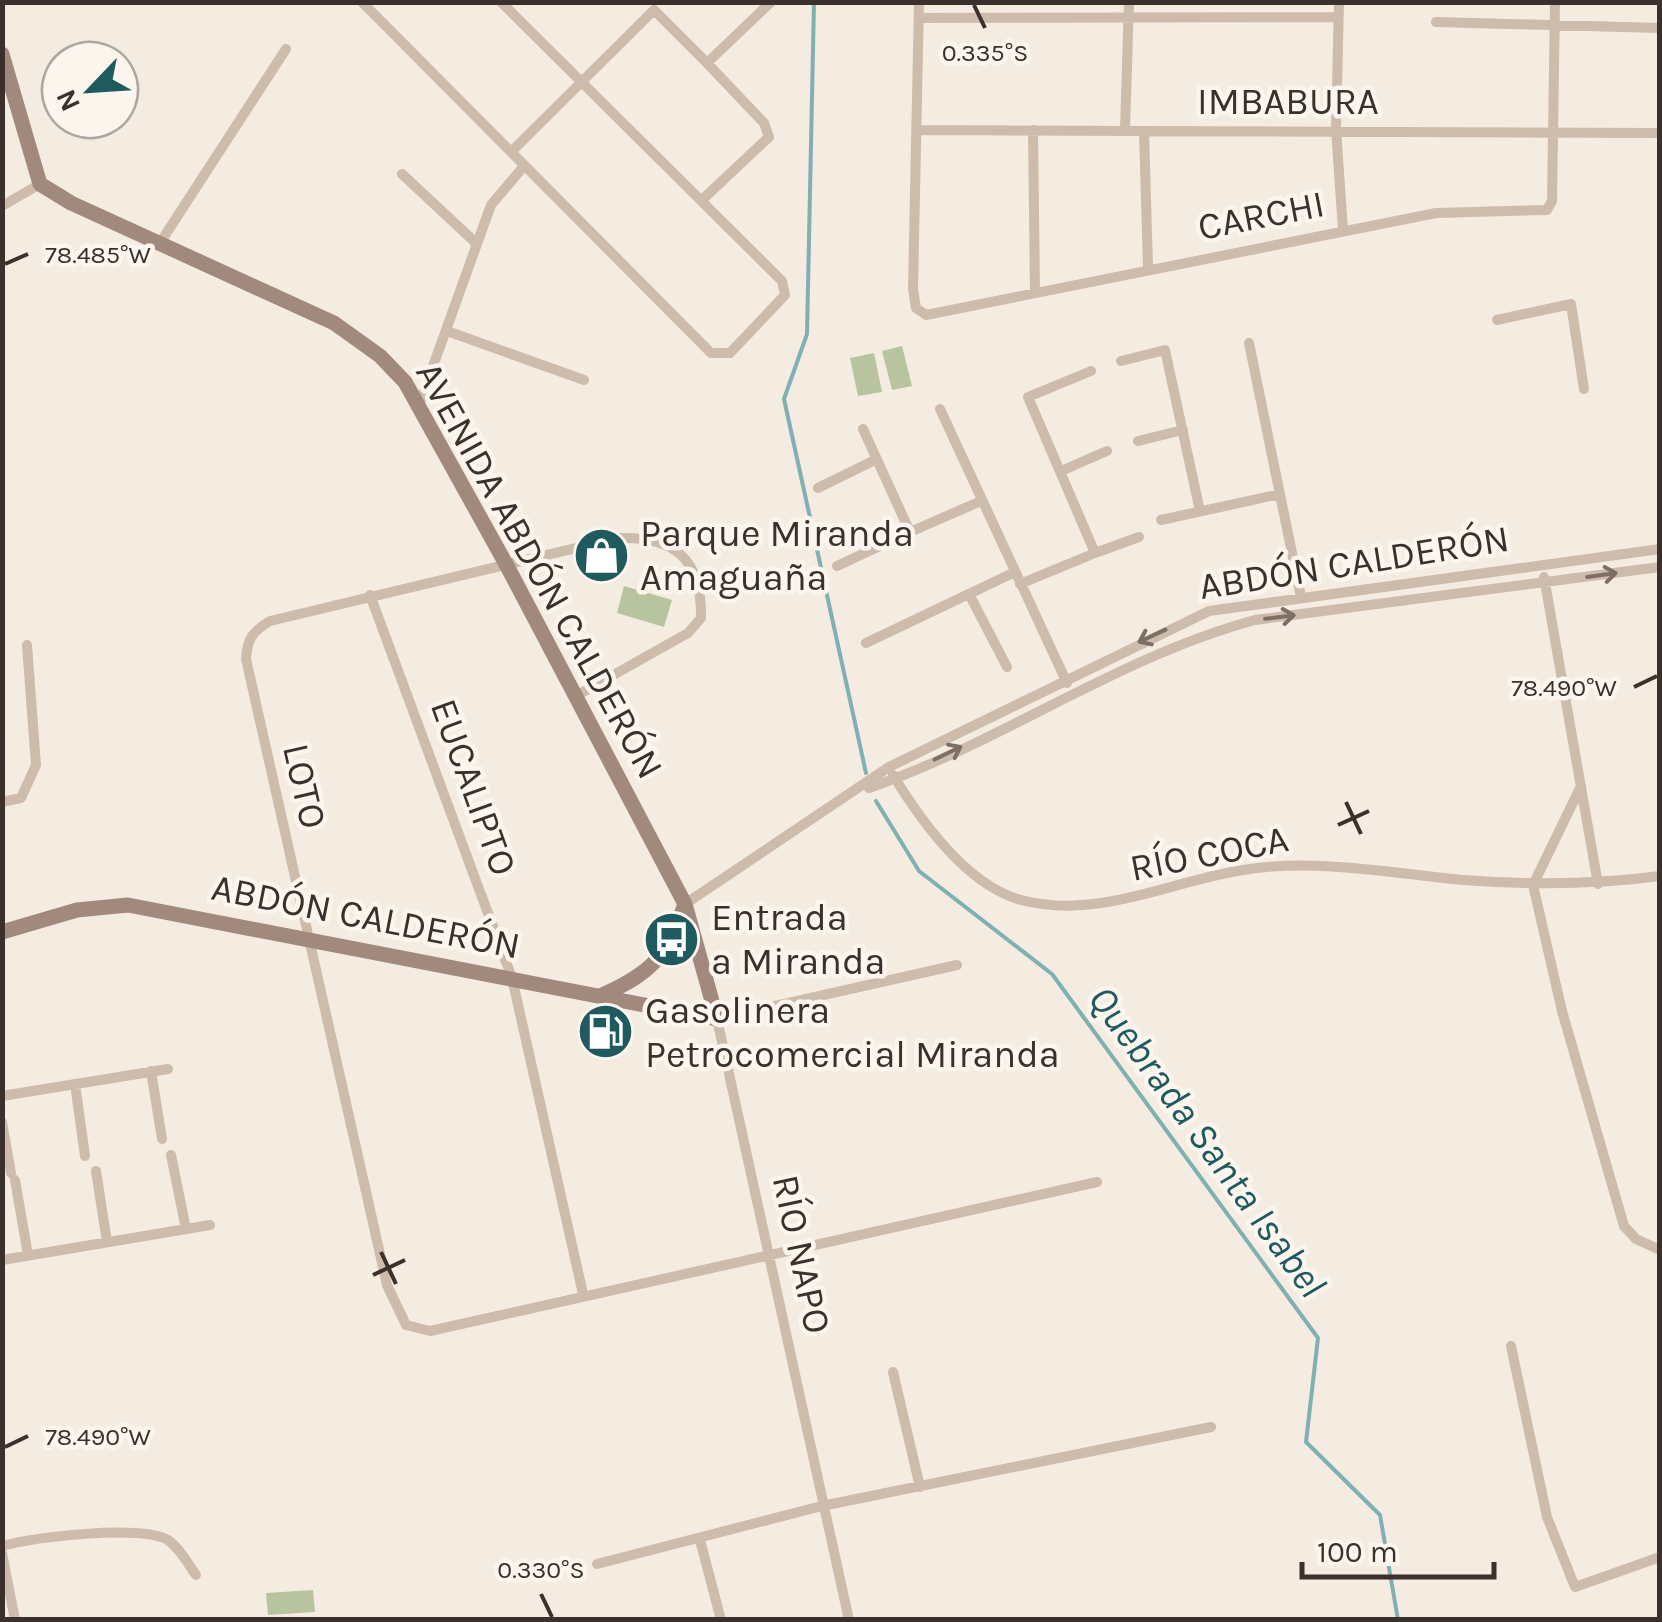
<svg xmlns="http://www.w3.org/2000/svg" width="1662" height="1622" font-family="Karla,sans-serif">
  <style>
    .green { fill: #b8c4a0 }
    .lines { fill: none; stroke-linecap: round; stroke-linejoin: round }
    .stream { stroke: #7fb0b2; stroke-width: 4 }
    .street { stroke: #cdbbac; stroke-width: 10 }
    .secondary { stroke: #a18a7d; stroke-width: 15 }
    .oneway { stroke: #7d6f65 }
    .ticks { fill: none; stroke: #3b302b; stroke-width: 4 }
    .labels { text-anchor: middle; stroke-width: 9; stroke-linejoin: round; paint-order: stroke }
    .street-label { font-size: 38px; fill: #3b302b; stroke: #fbf5ee }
    .poi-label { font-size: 38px; fill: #3b302b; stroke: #fbf5ee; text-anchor: start }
    .water-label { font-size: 40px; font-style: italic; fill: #1f5a5e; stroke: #fbf5ee }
    .ticks-label { font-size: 25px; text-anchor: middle; fill: #3b302b; stroke: #fbf5ee; stroke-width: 9; stroke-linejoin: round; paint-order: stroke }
  </style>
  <rect width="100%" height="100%" fill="#f4ebe1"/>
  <path class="green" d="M902 346 912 386 892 390 882 351Z
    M874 353 882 392 858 396 850 358Z
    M624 586 672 600 664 627 617 613Z
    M313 1590 315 1612 268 1615 266 1593Z"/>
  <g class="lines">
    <path class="stream" d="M814 2 807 334 784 399 866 773
      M876 801 919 871 1052 974 1318 1338 1306 1442 1380 1515 1398 1620"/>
    <path class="street" d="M362 2 711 353H730L785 295 782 281 501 2
      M919 2 913 289 916 308 926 315 1436 213 1547 210 1552 201 1555 2
      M1339 2 1336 129 1343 230
      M919 18 1338 17
      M1436 22 1660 28
      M917 130 1660 133
      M1033 130 1035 292
      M1125 130 1129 2
      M1144 132 1148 267
      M511 152 654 10 707 63 771 2
      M402 174 477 244
      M703 199 769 137 764 123 707 63
      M2 206 40 184
      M160 243 286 49
      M1497 320 1571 304 1584 389
      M447 331 584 380
      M1249 343 1301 597
      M1121 361 1165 350 1200 511
      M419 405 491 205 524 166
      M940 409 1067 683
      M863 429 910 532 981 501
      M1138 441 1183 430
      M1061 471 1107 451
      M818 488 877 459
      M1161 520 1280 494
      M1095 553 1139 537
      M837 566 910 532
      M1544 577 1598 884
      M1020 584 1095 553 1028 397 1091 371
      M969 594 1007 667
      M370 595 512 978 583 1294
      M866 643 1015 572
      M576 696 688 633 701 618C702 559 675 536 618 538L270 621C253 631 247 639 246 659L387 1285 406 1325 430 1331 1097 1182
      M893 775C921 821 966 885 1021 900 1098 920 1167 882 1243 870 1316 858 1389 873 1463 880 1530 885 1593 885 1660 876
      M1581 786 1533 885 1562 1011 1624 1226 1636 1239 1660 1250
      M869 788C1002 742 1118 657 1255 620L1660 567
      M2 802 21 798 36 765 27 645
      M685 904 889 767 1209 611 1660 549
      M151 1071 162 1139
      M75 1084 85 1156
      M2 1096 168 1069
      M2 1122 11 1173
      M171 1155 186 1229
      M96 1171 107 1242
      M15 1180 28 1255
      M2 1260 210 1225
      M1511 1346 1547 1517 1575 1587 1660 1557
      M893 1372 920 1487
      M700 1540 721 1620
      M2 1546C36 1537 136 1525 166 1539 178 1545 188 1564 196 1575
      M2 1553 15 1620
      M597 1564 822 1506 1211 1427
      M849 1620 717 1019 957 965"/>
    <path class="secondary" d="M2 54 40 184 71 203 334 323 380 356 405 382 506 564 685 904 717 1019 128 905 77 910 2 932
      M602 995C654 972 666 956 685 904"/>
  </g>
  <defs><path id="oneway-shaft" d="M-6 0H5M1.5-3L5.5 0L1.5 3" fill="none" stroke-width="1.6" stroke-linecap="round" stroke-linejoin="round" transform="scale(2.5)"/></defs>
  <g class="oneway">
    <use href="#oneway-shaft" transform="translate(1602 575) rotate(-8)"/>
    <use href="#oneway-shaft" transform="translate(1280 617) rotate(-7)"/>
    <use href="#oneway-shaft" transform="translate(1152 636) rotate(155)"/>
    <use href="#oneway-shaft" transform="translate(948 753) rotate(-26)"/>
  </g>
  <path class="ticks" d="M974 5 985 28M5 264 28 254M1634 687 1657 676M1346 802 1361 834M1338 825 1369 811M381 1252 396 1284M373 1275 405 1260M5 1447 28 1436M541 1594 552 1617"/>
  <defs>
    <symbol id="shop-disc" viewBox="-11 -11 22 22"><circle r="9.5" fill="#1f5a5e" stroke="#fbf5ee"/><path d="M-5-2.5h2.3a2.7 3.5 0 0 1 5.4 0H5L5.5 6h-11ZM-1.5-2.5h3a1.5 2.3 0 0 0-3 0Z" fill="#fff"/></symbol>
    <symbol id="bus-disc" viewBox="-11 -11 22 22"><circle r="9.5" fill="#1f5a5e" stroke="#fbf5ee"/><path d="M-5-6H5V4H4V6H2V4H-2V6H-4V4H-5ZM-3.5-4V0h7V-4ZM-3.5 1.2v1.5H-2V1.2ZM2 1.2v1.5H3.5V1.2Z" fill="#fff"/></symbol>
    <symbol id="fuel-disc" viewBox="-11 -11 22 22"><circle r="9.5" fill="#1f5a5e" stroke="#fbf5ee"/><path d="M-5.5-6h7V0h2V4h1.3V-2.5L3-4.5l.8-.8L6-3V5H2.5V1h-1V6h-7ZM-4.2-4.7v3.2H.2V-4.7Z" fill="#fff"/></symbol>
  </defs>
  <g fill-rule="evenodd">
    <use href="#shop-disc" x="570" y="524" width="63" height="63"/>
    <use href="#bus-disc" x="640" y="908" width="63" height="63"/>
    <use href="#fuel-disc" x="574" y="1000" width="63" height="63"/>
  </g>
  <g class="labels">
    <g class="street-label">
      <text x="1288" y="114">IMBABURA</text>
      <text transform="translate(1261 215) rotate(-11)" y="13">CARCHI</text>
      <text transform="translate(1354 562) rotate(-9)" y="13">ABDÓN CALDERÓN</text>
      <text transform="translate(540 570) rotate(61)" y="13">AVENIDA ABDÓN CALDERÓN</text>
      <text transform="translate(305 786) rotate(77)" y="13">LOTO</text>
      <text transform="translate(474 787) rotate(70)" y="13">EUCALIPTO</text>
      <text transform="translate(1209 853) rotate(-11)" y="13">RÍO COCA</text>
      <text transform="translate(366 916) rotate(11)" y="13">ABDÓN CALDERÓN</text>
      <text transform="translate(802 1254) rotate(78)" y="13">RÍO NAPO</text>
    </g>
    <g class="poi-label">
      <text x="640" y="546">Parque Miranda<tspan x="640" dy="44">Amaguaña</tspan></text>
      <text x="711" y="930">Entrada<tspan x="711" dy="44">a Miranda</tspan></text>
      <text x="645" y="1023">Gasolinera<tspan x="645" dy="44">Petrocomercial Miranda</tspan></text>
    </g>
    <g class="water-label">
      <text transform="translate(1208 1141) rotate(54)" y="14">Quebrada Santa Isabel</text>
    </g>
  </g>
  <g class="ticks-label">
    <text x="985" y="61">0.335°S</text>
    <text x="98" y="263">78.485°W</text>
    <text x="1564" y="696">78.490°W</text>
    <text x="98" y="1445">78.490°W</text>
    <text x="541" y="1578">0.330°S</text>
  </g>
  <rect width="1662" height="1622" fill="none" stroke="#3b302b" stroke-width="10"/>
  <g transform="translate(90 90) rotate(245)"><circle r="48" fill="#fbf5ee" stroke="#aea6a0" stroke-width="2.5"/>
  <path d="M0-8L18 38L0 25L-18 38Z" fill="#1f5a5e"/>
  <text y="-15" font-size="28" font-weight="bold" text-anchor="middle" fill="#3b302b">N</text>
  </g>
  <path d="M1302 1562v15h192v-15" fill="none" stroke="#3b302b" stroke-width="5"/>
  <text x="1317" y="1562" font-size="30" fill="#3b302b" stroke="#fbf5ee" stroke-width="8" paint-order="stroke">100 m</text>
</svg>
